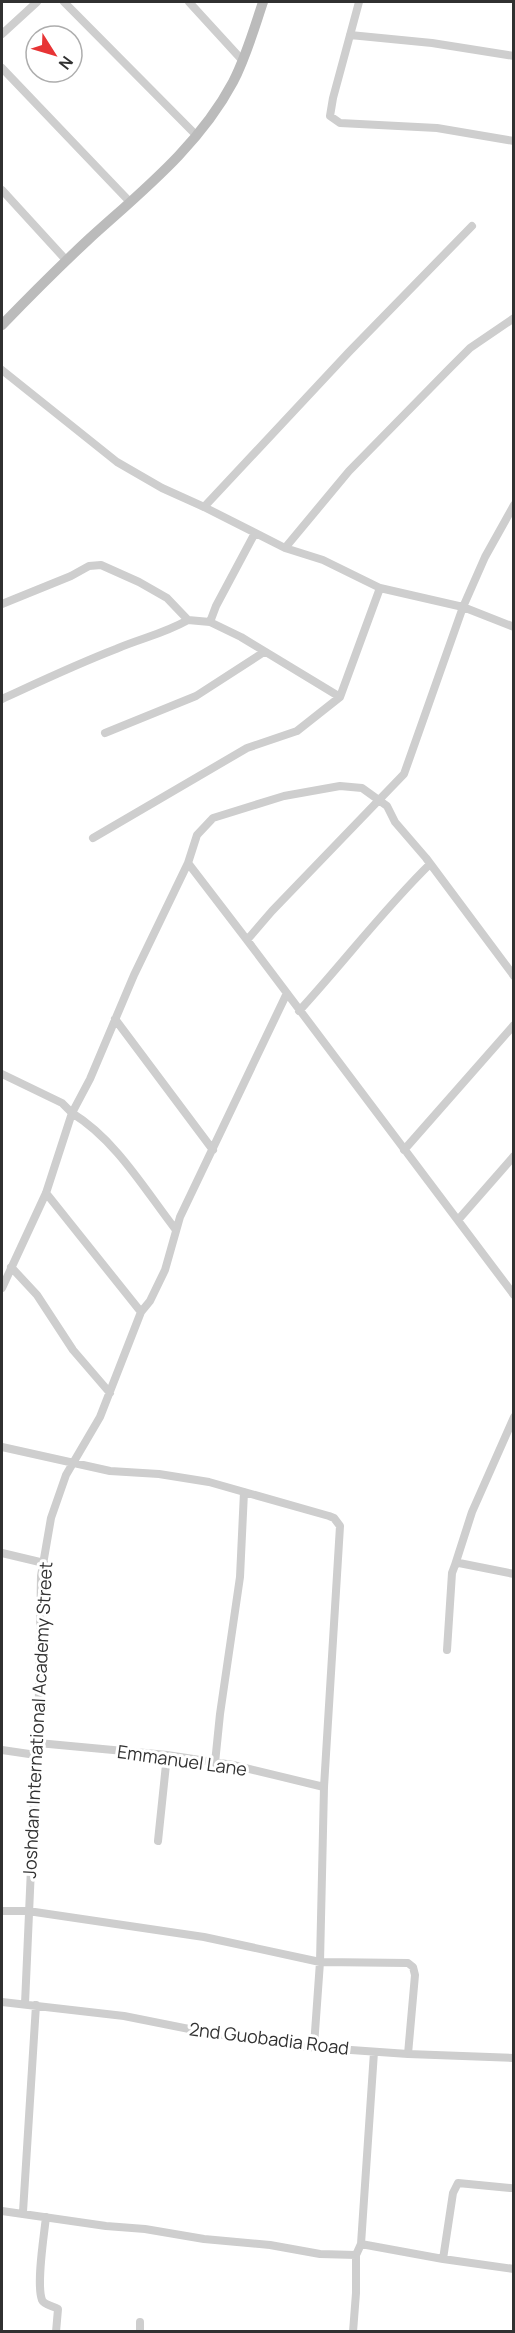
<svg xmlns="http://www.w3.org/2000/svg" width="515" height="2333" font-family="Manrope,sans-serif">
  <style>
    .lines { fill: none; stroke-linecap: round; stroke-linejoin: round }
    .street { stroke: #cecece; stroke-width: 8 }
    .secondary { stroke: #bbb; stroke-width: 10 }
    .labels { text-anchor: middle; stroke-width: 6; stroke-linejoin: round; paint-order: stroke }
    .street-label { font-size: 18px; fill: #313131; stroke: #fff }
  </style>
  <rect width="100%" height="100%" fill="#fff"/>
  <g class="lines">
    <path class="street" d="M64 2 197 136
      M189 2 243 61
      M359 2 333 98 330 116 340 123 437 128 514 141
      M2 34 37 2
      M350 35 432 43 514 56
      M2 68 130 202
      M2 190 66 260
      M2 370 117 462 162 488 204 507 285 548 323 560 380 588 463 607 514 627
      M204 507 349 352 472 226
      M285 548 349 471 450 368 470 348 514 318
      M2 604 71 576 89 566 101 565 139 582 167 598 188 620 210 622 241 637 340 697
      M210 622 216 606 255 533
      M2 699C39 682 77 664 116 649 142 638 163 634 188 620
      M105 733 196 696 264 652
      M93 838 247 748 297 731 340 697 380 588
      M188 863 197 835 213 818 284 796 340 786 362 788 387 806 395 822 426 858 514 976
      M247 940 514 1295
      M299 1011C344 962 383 910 430 864
      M115 1019 213 1150
      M2 1074 62 1103 72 1113 90 1079 134 975 188 863 247 940 272 911 404 774 463 607 485 557 514 505
      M404 1150 514 1025
      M46 1193 141 1312
      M458 1220 514 1156
      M11 1267 37 1295 73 1350 110 1393
      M2 1288 46 1193 72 1113C116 1140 145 1190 176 1230
      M2 1447 110 1471 159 1474 209 1482 329 1516 334 1518 340 1526 324 1787 320 1962 314 2046
      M2 1553 44 1563
      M455 1565 472 1512 514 1417
      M447 1650 452 1573 455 1565 459 1563 514 1574
      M38 1743 167 1755 233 1765 324 1787
      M2 1750 36 1755
      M215 1763 220 1714 240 1577 244 1492
      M158 1841 167 1755
      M2 1911H28L204 1937 320 1962 408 1963 413 1967 415 1975 408 2054
      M2 2002 124 2016 204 2032 294 2046 408 2054 514 2058
      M25 2004 36 1755 38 1743 41 1576 51 1518 66 1475 100 1417 141 1312 150 1301 165 1270 180 1217 287 993
      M2 2211 106 2226 145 2229 204 2239 270 2245 320 2254 356 2255
      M23 2212 36 2005
      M46 2217C44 2236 36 2284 42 2300 44 2305 54 2306 58 2309L56 2332
      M361 2244 443 2259 514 2269
      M443 2259 453 2193 458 2183 510 2188
      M140 2332V2322
      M353 2332 356 2293V2255L361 2244 374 2052"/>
    <path class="secondary" d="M2 325C30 296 59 267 89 239 142 191 199 146 233 82 246 57 254 29 263 2"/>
  </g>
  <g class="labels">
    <g class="street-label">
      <text transform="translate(38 1720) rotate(-87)" y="6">Joshdan International Academy Street</text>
      <text transform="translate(182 1761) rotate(8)" y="6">Emmanuel Lane</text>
      <text transform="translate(269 2039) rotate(7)" y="6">2nd Guobadia Road</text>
    </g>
  </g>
  <rect width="515" height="2333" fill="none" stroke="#313131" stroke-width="6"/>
  <g transform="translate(54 54) rotate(127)"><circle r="28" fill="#ffffff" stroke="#adadad" stroke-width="1.5"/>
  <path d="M0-4.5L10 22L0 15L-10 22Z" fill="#e73435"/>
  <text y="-9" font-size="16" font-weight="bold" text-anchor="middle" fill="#313131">N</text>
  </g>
</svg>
